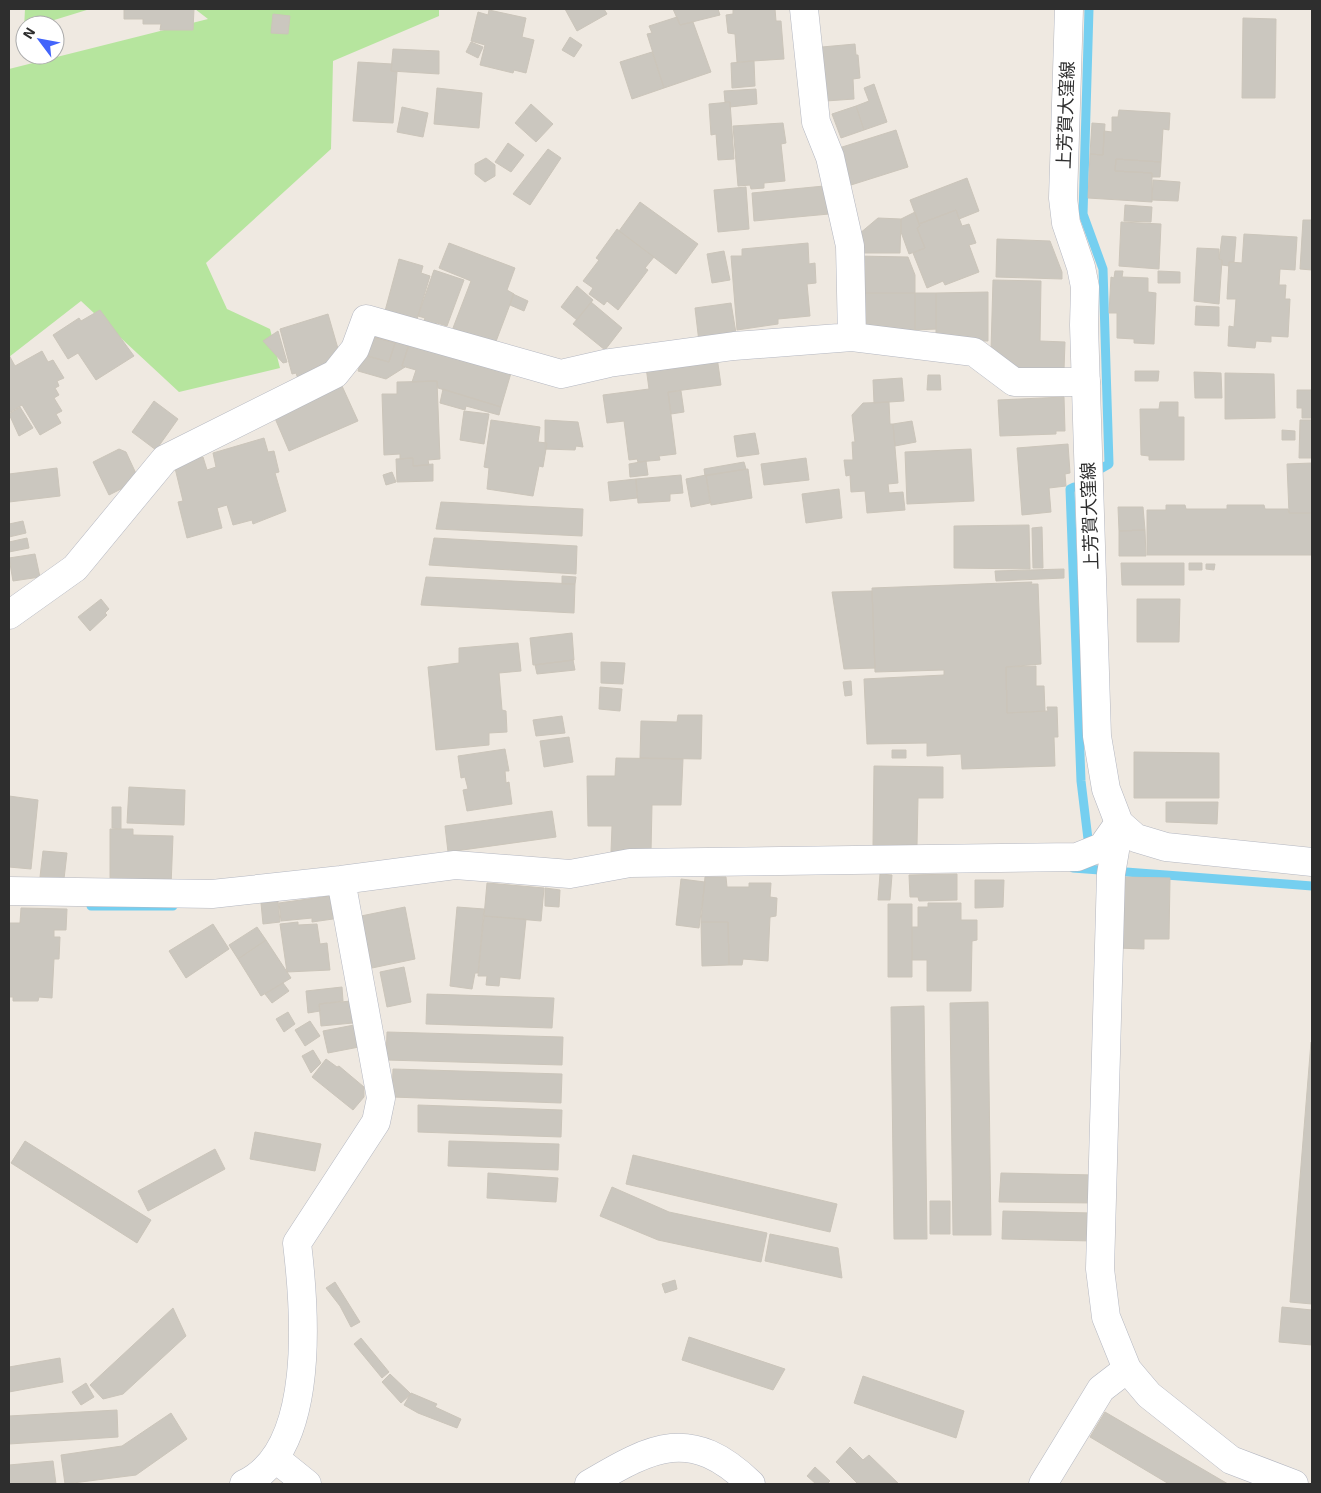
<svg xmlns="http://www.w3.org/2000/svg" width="1321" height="1493" font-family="'Exo 2','Noto Sans JP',sans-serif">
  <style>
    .green { fill: #b6e59e }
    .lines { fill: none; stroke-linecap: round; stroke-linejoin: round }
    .stream { stroke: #75cff0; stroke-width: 9 }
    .building { fill: #cbc7bf; stroke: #cbc5ba }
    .minor-casing { stroke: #b4b7c1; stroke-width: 29 }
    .secondary-casing { stroke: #b4b7c1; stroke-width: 29 }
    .minor { stroke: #fff; stroke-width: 28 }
    .secondary { stroke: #fff; stroke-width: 28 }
    .labels { text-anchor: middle; stroke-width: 5; stroke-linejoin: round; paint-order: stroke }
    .street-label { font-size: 18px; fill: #2e2e2e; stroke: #fff }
  </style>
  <rect width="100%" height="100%" fill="#efe9e1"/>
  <path class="green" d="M25 9H90L38 25H25L24 29Z
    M195 9H439V16L333 61 331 149 206 263 227 309 270 329 280 368 179 392 81 301 9 357V69L208 19Z"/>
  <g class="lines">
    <path class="stream" d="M1089 9 1083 214 1103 269 1109 464 1102 468
      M1074 487 1070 489 1081 781 1088 839
      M1073 868 1312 886
      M91 906H173"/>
  </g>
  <path class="building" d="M124 9H194L193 30H160L161 24H143V19H124Z
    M565 9H604L607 14 577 31Z
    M673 9H718L720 15 680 25Z
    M733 9H775L776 21H781L784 59 737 62 735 34 728 33 726 15 733 14Z
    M489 10 526 18 522 37 534 40 526 73 514 70 513 73 480 65 485 45 471 41 478 12 488 15Z
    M273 14 290 16 288 34 271 33Z
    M677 17 680 25 693 22 711 72 664 88 647 34 652 33 649 26Z
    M1243 18 1276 19 1275 98H1242Z
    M570 37 582 45 574 57 562 50Z
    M471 42 483 47 478 58 466 52Z
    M855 44 856 55H858L860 78 853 79 854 99 826 101 822 47Z
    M393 49 439 51V74L391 71Z
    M652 52 664 88 632 99 620 62Z
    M754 61 755 86 732 88 731 63Z
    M358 62 392 64 391 71 397 72 393 123 353 121Z
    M874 84 887 122 864 130 856 106 869 101 864 88Z
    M437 88 482 93 479 128 434 124Z
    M756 89 757 104 730 107V102H725L724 91Z
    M730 102 734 159 718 160 716 134 711 135 709 104Z
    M531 104 553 124 536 142 515 123Z
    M856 106 864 130 841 138 832 114Z
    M402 107 428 113 423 137 397 132Z
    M1119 110 1170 113 1169 130 1163 129 1161 162 1116 159 1115 171 1152 173V202L1088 198 1090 154 1103 155 1104 131 1112 132V117H1118Z
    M783 123 786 143 781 144 785 181 764 183V188L751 189 750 185 738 186 733 126Z
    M1092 123 1105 124 1103 155 1090 154Z
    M896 130 908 167 851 185 839 148Z
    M508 143 524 155 511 172 495 162Z
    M548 149 561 158 530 205 513 194Z
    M486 158 495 165V176L485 182 475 174V164Z
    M1116 159 1161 162 1160 177H1152V173L1115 171Z
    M967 178 979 211 959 219 956 210 919 224 910 200Z
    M1153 180 1180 182 1178 201 1152 200Z
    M824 186 829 214 754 221 752 193Z
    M746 187 749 229 718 232 714 190Z
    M640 202 698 244 676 274 619 231Z
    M1125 205 1152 207 1151 222 1124 221Z
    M956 210 962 226 969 224 976 243 969 245 979 272 945 285 943 281 927 288 913 253 925 248 917 228 920 226 919 224Z
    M915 212 920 226 917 228 925 248 909 254 901 232V219Z
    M878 218 901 219 900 253H859V234Z
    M1303 220H1312V270L1300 269Z
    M1121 222 1161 224 1159 269 1119 266Z
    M617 229 654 257 645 268 648 270 618 310 607 301 604 305 589 294 593 288 583 281 599 260 596 258Z
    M1244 234 1297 237 1295 270 1280 269 1279 285H1286L1285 299H1290L1288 337 1271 336V342L1256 341 1255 348 1228 346 1229 326 1234 327 1236 299H1227L1229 262 1242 263Z
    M1222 236 1236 237 1234 262H1229V266L1222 265V260L1219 259Z
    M997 239 1050 241 1062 272V279L996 277Z
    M449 243 515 268 507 290 514 294 495 344 453 328 471 281 439 268Z
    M808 243 809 264 815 263 816 283 807 284 810 316 778 319V324L737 330 731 256H742V249Z
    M1197 248 1219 249V259L1222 260 1219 304 1194 301Z
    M724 251 730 280 712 283 707 254Z
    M857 256 908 257 915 275V293H860Z
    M399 259 423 266 421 273 430 276 417 319 385 311Z
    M434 270 464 280 447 326 437 323 434 328 423 323 425 318 418 316Z
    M1115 271H1123L1122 277 1148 278V292L1156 293 1154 344 1134 343V339L1117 338V313H1109L1111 277 1114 278Z
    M1158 271 1180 272V283H1158Z
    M993 280 1041 281 1040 341 1065 342 1064 370 1018 372 991 350Z
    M577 286 593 300 577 320 561 307Z
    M988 292V341H936V293Z
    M860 293H915V330H860Z
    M915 293H936V329L915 330Z
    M513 294 528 301 524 311 510 305Z
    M591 302 622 328 605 350 573 324Z
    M731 303 736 333 699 342 695 308Z
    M1196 306 1219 307V326L1195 325Z
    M100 310 134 356 96 380 78 353 68 359 53 335 79 318 81 321Z
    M328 314 341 359 315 367 317 373 298 379 296 373 292 374 280 329Z
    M278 331 287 362 283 363 263 341Z
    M372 333 409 344 402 366 405 367 386 379 358 371 363 355 389 362 395 343 370 336Z
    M368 335 395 343 389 362 361 354Z
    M409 344 511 373 501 407 438 388 437 381 412 382 416 370 402 366Z
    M42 351 48 362 53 360 64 378 57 381 59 386 55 388 59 395 54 398 62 411 56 414 61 423 40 435 22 405 9 413V355L15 366Z
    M717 357 721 385 668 392 676 454 659 456 660 460 638 462 637 459 629 460 624 421 607 423 603 395 649 389 646 367Z
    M1135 371H1159L1158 381H1135Z
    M1194 372 1221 373 1222 398H1195Z
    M1225 373 1274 374 1275 418 1225 419Z
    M928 375H940L941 390H927Z
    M902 378 904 401 874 403 873 380Z
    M437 381 440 459 428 460 429 465 413 466V458L400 459V454L384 455 382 394H397V382Z
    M342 386 358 421 289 451 274 416Z
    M443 389 501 407 499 415 466 406 465 410 440 403Z
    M1297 390H1312V418H1302V408H1297Z
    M681 391 684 412 671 414 668 392Z
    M1064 397 1065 431H1056V434L1000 436 998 400Z
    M154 401 178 419 156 450 132 432Z
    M889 402 890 424H893L898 483 888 484 889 493 903 492 905 510 867 513 865 491 851 492 850 475 846 476 844 460H853L852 442H855L852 415 863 403Z
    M1160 402H1178V417H1184V460H1149V456L1141 455 1140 409H1159Z
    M20 407 33 428 19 436 9 414Z
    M464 411 489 414 484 444 460 440Z
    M491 420 540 427 538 442 547 443 543 467 539 466 533 496 487 489 489 468 484 467Z
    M545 420 578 422 583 447 576 446 575 450 545 449Z
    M1300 420H1312V458H1299Z
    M912 421 916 442 895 446 893 424Z
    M1282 430 1295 431V440H1282Z
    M755 433 759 454 737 457 734 436Z
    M264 438 268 452 274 451 279 472 275 473 286 511 253 524 252 520 233 525 227 505 217 508 222 528 187 538 178 502 183 501 174 464 203 457 207 470 216 467 213 453Z
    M1068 444 1070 473 1065 474 1066 486 1049 488 1051 512 1022 515 1017 448Z
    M119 449 126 452 139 480 109 495 93 462Z
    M971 449 974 501 907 504 905 452Z
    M413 458V466L433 464V481L397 482 396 459Z
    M806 458 809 480 764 485 761 464Z
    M646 461 648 475 630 477 629 464Z
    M744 462 746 469 705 476 704 469Z
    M1312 463V513H1289L1287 464Z
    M57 468 60 496 9 502V474Z
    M748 469 752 498 711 505 706 475Z
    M392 472 396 482 386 485 383 475Z
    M681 475 683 493 670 494V501L638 503 636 479Z
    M706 475 710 503 691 507 686 479Z
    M636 479 637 498 610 501 608 482Z
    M839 489 842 518 806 523 802 494Z
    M441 502 583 509 582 536 436 529Z
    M1166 505H1185L1186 509H1227V505H1264L1265 509H1288L1289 513H1312V555H1147V510H1166Z
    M1118 507H1143L1145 530 1119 531Z
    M23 521 26 533 9 537V524Z
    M1029 525 1030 569 954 568V526Z
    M1042 527 1043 568H1033L1032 528Z
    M1145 530 1146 556H1119V531Z
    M27 538 29 548 9 552V542Z
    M434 538 577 546 576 574 429 565Z
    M35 554 40 577 13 581 9 558Z
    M1121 563H1184V585H1122Z
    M1189 563H1202V570H1189Z
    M1206 564H1215L1214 570 1206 569Z
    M1064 569V578L996 581 995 571Z
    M562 576 576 577 575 584H562Z
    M426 577 575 584 574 613 421 605Z
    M1032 582 1031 584H1038L1041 664 1006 667 1007 713 1048 711 1047 707H1057L1058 737H1054L1055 766 962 769 961 754 927 756V743L867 744 864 679 944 675V670L875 672 872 588Z
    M872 591 875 668 844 669 832 592Z
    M101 599 109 609 105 613 107 615 90 631 78 617Z
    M1137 599H1180L1179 642H1137Z
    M572 633 574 660 533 665 530 638Z
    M518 643 521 671 499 673 502 710 506 711 507 732 489 733V745L436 750 428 667 459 663V648Z
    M573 660 575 670 537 674 535 665Z
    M601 662 625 663 623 684 601 683Z
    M1036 666V686H1044L1045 711 1007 713 1006 667Z
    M851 681 852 695 845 696 843 682Z
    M600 687 622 689 620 711 599 709Z
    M678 715H702L701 759 640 758 641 721 677 722Z
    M562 716 565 733 536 736 533 720Z
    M569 737 573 762 544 767 540 741Z
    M505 749 509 771H505L506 783 509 782 512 804 467 811 463 790 468 789 465 777 461 778 458 756Z
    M892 750H906V758H892Z
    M1134 752 1219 753V798H1134Z
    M616 758 683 759 681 805H652L651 852H611L612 826H588L587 776H615Z
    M874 766 943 767V798H918L917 845H873Z
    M129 787 185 790 184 825 127 823Z
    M9 796 38 800 31 869 9 867Z
    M1166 802H1218L1217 824 1166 822Z
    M112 807H121V829L112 828Z
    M552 811 556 837 448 852 445 826Z
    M110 829H133V835L173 836 171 886 110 885Z
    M43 851 67 853 64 879 40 877Z
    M880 874 892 875 890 900H878Z
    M957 874V900L919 901 918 897H910L909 875Z
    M705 877H726L727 887H749V883H771L770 897 777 898 776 916 770 917 768 961 743 959 742 965H729L728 922H701Z
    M1122 877 1170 878 1169 939H1144V949L1117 948Z
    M681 879 705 882 699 928 676 925Z
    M975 880H1004L1003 907 975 908Z
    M487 883 544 888 541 921 484 916Z
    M545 888 560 890 559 907 545 906Z
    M330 896 333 919 312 922V918L281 921 279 903Z
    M278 901 280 922 263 924 261 903Z
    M928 903H961V920H977V940L972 941 971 991H927V960H912V927H918V907H928Z
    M888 904H912V977H888Z
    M405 907 415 959 372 968 361 916Z
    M457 907 484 909 478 973H475L472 989 450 986Z
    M21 908 67 909 66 930H54V937H60L59 959H54L52 998 39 997 38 1001H13V997H9V923H20Z
    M484 916 526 919 520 979 500 977 499 986 486 985 487 976H478Z
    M298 922V925L317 924 320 944 327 943 330 970 287 972 280 924Z
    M701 922H728L729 965 702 966Z
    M213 924 229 949 186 978 169 951Z
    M257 927 266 940 238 959 229 945Z
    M266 940 291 978 261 996 238 959Z
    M404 967 411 1002 387 1007 380 972Z
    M283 983 289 991 272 1003 265 994Z
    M342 987 343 1001 319 1004 320 1011 308 1013 306 991Z
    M427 994 554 998 552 1028 426 1024Z
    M351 1001 353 1023 321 1026 319 1004Z
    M988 1002 991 1235H953L950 1003Z
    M924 1006 927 1239H894L891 1007Z
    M288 1012 295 1024 284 1032 276 1019Z
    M310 1021 320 1036 305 1046 295 1030Z
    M354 1025 359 1047 328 1053 323 1031Z
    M387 1032 563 1037 562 1065 386 1060Z
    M1311 1042 1312 1043V1304L1290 1302Z
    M313 1050 321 1063 311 1073 302 1056Z
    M326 1059 337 1067 339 1066 364 1087V1097L353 1110 312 1077Z
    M393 1069 562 1074 561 1103 392 1097Z
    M418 1105 562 1110 561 1137 418 1132Z
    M255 1132 321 1144 315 1171 250 1159Z
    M25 1141 151 1220 137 1243 11 1163Z
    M449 1141 559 1144 558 1170 448 1166Z
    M215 1149 225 1169 148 1211 138 1191Z
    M633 1155 837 1204 830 1232 626 1184Z
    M488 1173 558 1178 556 1202 487 1198Z
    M1001 1173 1094 1175V1203L999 1202Z
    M612 1187 669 1212 767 1233 761 1262 658 1240 600 1216Z
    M930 1201H950V1234H930Z
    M1003 1211 1092 1213V1241L1002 1239Z
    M770 1234 838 1248 842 1278 765 1261Z
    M675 1280 677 1289 665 1293 662 1284Z
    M335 1282 360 1322 351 1327 340 1306 326 1288Z
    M1282 1307 1312 1310V1345L1279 1342Z
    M173 1308 186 1336 123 1394 103 1399 90 1385Z
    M689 1337 785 1369 773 1390 682 1360Z
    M361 1338 389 1372 382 1378 354 1344Z
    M60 1358 63 1382 9 1392V1367Z
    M390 1374 411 1394 401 1403 382 1382Z
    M863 1376 964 1411 956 1438 854 1403Z
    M86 1383 94 1397 81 1405 72 1392Z
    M411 1393 437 1404 435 1407 461 1419 457 1428 418 1413 404 1405Z
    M117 1410 118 1437 9 1444V1416Z
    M1105 1412 1228 1484H1169L1090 1437Z
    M171 1413 187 1439 136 1475 65 1484 61 1455 122 1446Z
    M850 1447 863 1460 869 1455 899 1484H858L836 1462Z
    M53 1461 56 1484H9V1465Z
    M815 1467 830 1481 827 1484H816L807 1476Z"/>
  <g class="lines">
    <defs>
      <path id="minor" d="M804 9 816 122 830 157 850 246 852 337
        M9 615 75 568 165 459 335 374 355 349 366 319 561 374 609 363 734 346 852 337 974 352 1014 382H1086
        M1119 827 1111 874 1100 1269 1106 1317 1127 1369 1149 1395 1231 1460 1294 1484
        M9 891 212 894 341 880 455 865 570 874 630 863 1077 857 1102 847 1119 823
        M276 1459 307 1484
        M244 1484C317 1450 305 1309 297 1243L376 1122 381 1098 341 880
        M589 1484C653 1446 691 1426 751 1484
        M1043 1484 1101 1389 1127 1369"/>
      <path id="secondary" d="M1069 9 1063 198 1066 223 1081 267 1085 287 1084 325 1097 736 1106 789 1119 823 1136 838 1166 847 1312 862"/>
    </defs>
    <use href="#minor" class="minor-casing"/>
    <use href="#secondary" class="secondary-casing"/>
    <use href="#minor" class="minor"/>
    <use href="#secondary" class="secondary"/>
  </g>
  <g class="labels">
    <g class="street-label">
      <text transform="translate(1066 115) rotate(-88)" y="6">上芳賀大窪線</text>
      <text transform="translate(1090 516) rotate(-92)" y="6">上芳賀大窪線</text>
    </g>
  </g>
  <rect width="1321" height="1493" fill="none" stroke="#2e2e2e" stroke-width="20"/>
  <g transform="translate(40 40) rotate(302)"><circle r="24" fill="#ffffff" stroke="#ababab"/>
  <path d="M0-4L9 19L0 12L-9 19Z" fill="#4264fb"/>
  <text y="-8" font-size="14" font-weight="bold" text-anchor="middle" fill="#2e2e2e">N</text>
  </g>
</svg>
